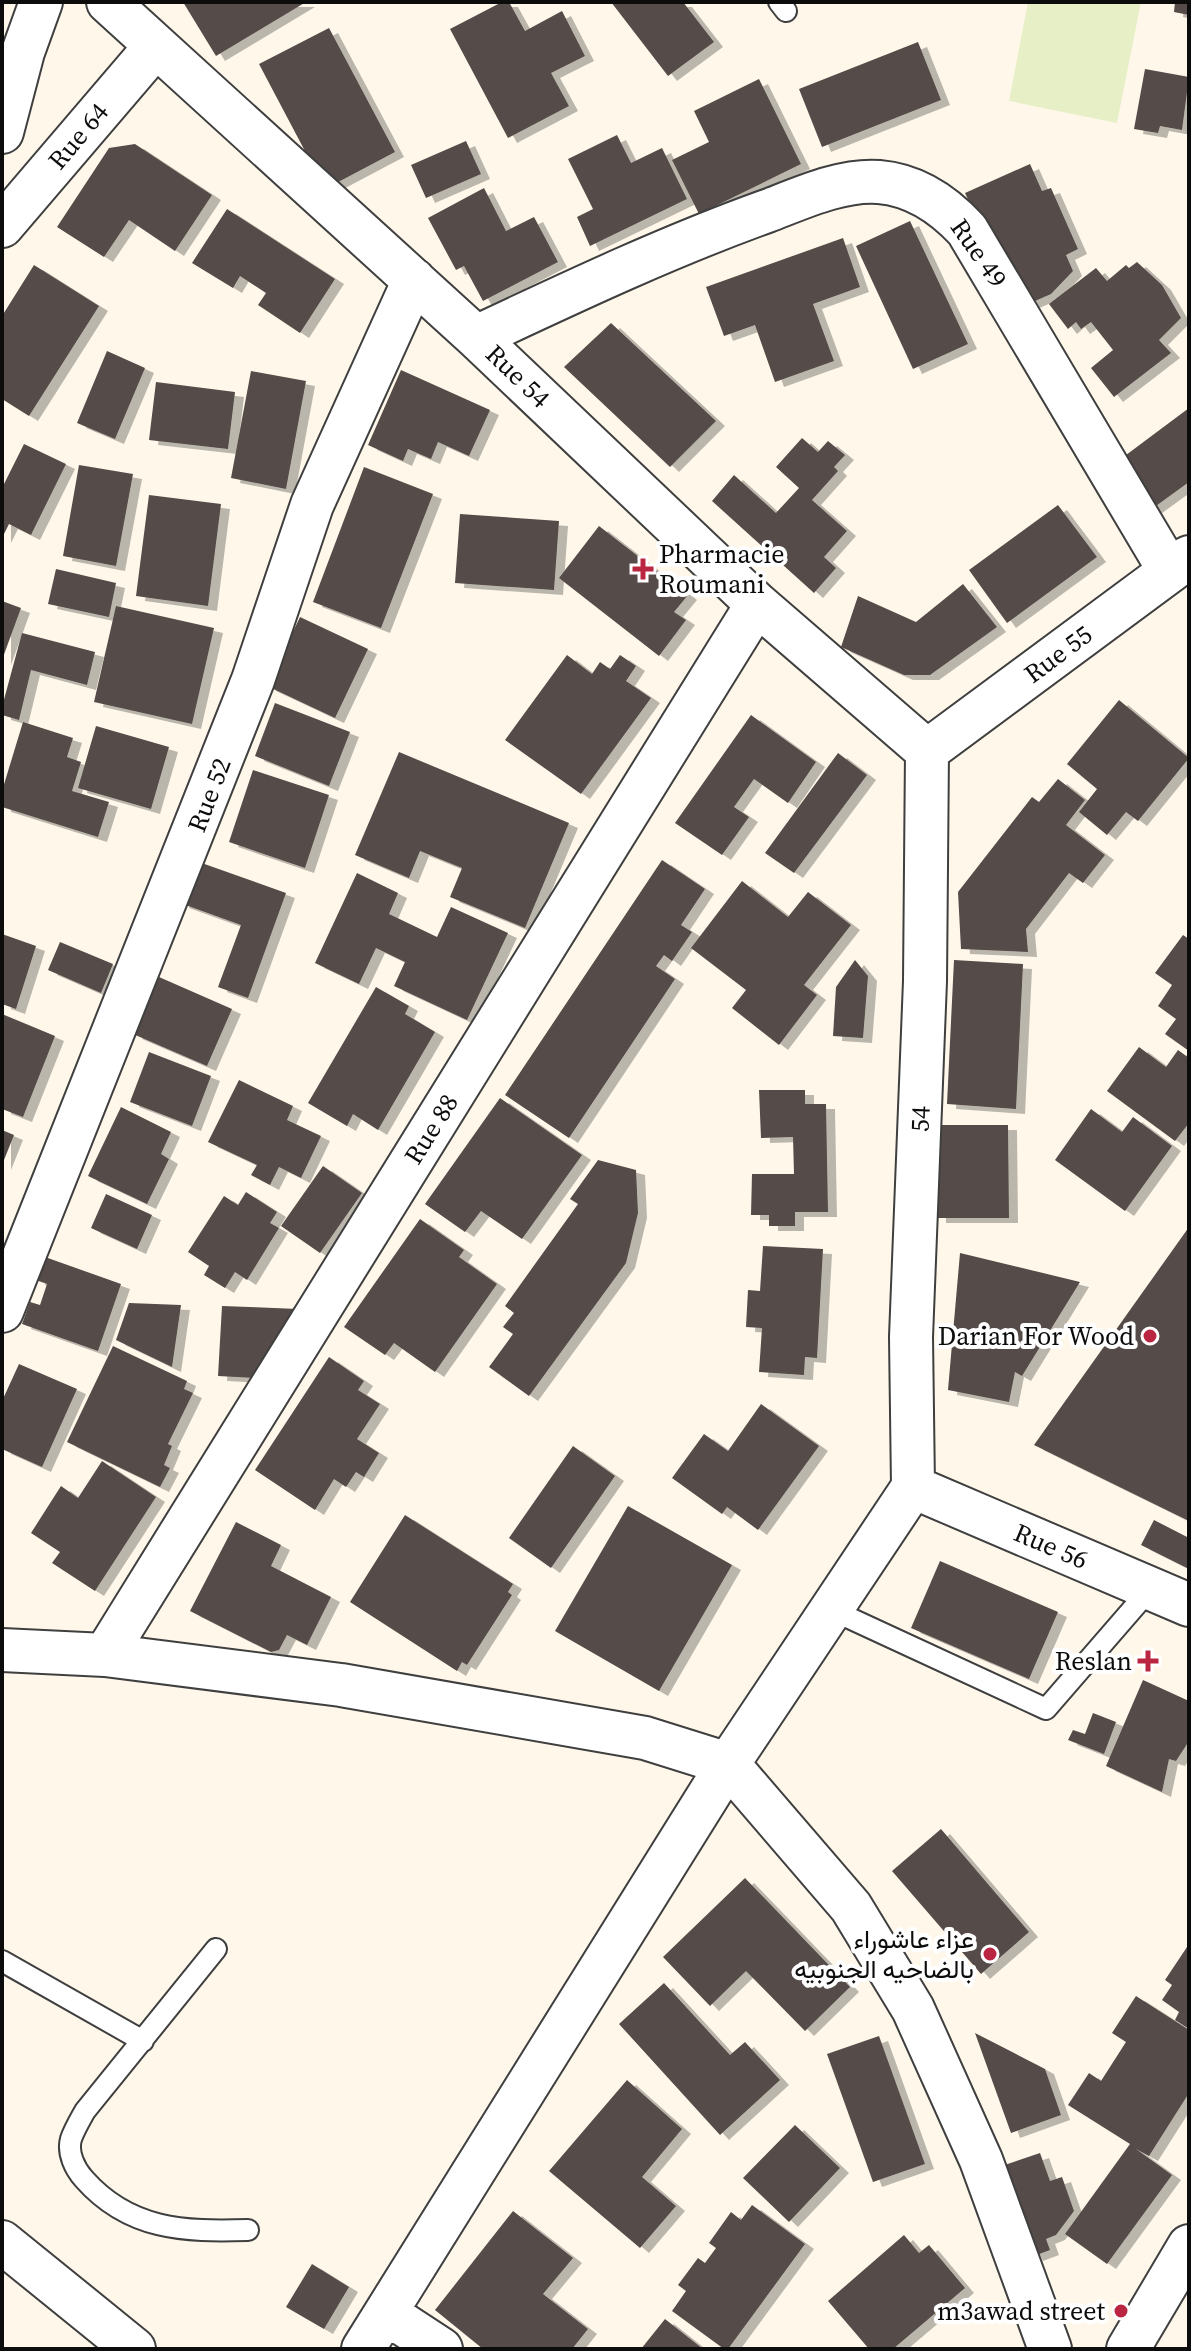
<svg xmlns="http://www.w3.org/2000/svg" width="1191" height="2351" font-family="'Source Serif 4',Vazirmatn,serif">
  <style>
    .pitch { fill: #e7efc7 }
    .building { fill: #544b48; filter: url(#shadow) }
    .lines { fill: none; stroke-linecap: round; stroke-linejoin: round }
    .service-casing { stroke: #3f3f3f; stroke-width: 24 }
    .minor-casing { stroke: #3f3f3f; stroke-width: 46 }
    .service { stroke: #fff; stroke-width: 20 }
    .minor { stroke: #fff; stroke-width: 42 }
    .poi-dot { fill: #ba2541; stroke: #fff; stroke-width: 3 }
    .labels { text-anchor: middle; stroke-width: 8; stroke-linejoin: round; paint-order: stroke }
    .street-label { font-size: 26px; fill: #0c0c0c; stroke: #fff }
    .poi-label { font-size: 26px; fill: #0c0c0c; stroke: #fff; text-anchor: end }
  </style>
  <defs>
    <filter id="shadow"><feDropShadow dx="9" dy="5" stdDeviation="0" flood-color="#0004"/></filter>
  </defs>
  <rect width="100%" height="100%" fill="#fff8ea"/>
  <path class="pitch" d="M1028 2H1141L1117 123 1009 101Z"/>
  <path class="building" d="M183 2H306L216 56Z
    M502 2H509L525 31 562 11 585 56 551 73 569 106 508 138 450 29Z
    M611 2H683L714 42 668 76Z
    M1175 2H1189V15L1174 12Z
    M329 28 395 152 325 189 259 64Z
    M918 42 941 100 822 147 799 89Z
    M1145 69 1189 77 1182 130 1160 126 1158 133 1134 129Z
    M759 79 801 164 699 214 672 160 709 142 694 111Z
    M617 135 631 163 662 148 687 199 590 246 577 217 593 209 568 159Z
    M466 141 481 174 426 198 411 165Z
    M135 144 212 195 175 251 129 220 104 257 57 227 109 148Z
    M1030 164 1042 191 1051 188 1078 249 1066 255 1073 271 1051 294 1019 308 965 193Z
    M484 188 506 231 534 217 558 262 483 301 464 266 456 270 428 218Z
    M227 209 335 279 300 333 258 305 266 293 240 276 233 288 192 263Z
    M910 221 968 344 913 369 856 246Z
    M843 238 860 287 813 304 834 361 775 382 755 325 724 336 706 287Z
    M1137 262 1162 285 1181 318 1159 340 1171 353 1114 397 1091 368 1113 350 1091 322 1081 329 1076 322 1068 329 1049 304 1096 268 1107 281 1126 265 1129 268Z
    M34 265 99 306 29 416 2 399V316Z
    M611 323 716 421 670 467 564 367Z
    M107 351 145 368 115 439 77 423Z
    M401 370 490 410 469 456 438 442 431 459 408 449 403 461 368 445Z
    M251 371 306 381 286 489 231 478Z
    M156 382 235 392 228 449 149 440Z
    M1189 408V482L1149 511 1114 464Z
    M802 438 818 452 828 441 845 455 834 467 838 471 812 500 847 531 824 557 836 568 814 593 712 501 734 475 776 513 799 488 776 467Z
    M24 444 66 464 31 535 9 524 2 538V488Z
    M79 465 133 474 116 566 63 556Z
    M364 467 433 494 381 628 313 602Z
    M149 495 221 504 208 606 136 596Z
    M1058 505 1097 557 1007 623 969 570Z
    M460 514 559 521 554 590 455 583Z
    M599 526 688 595 674 612 686 620 659 656 559 578Z
    M56 569 116 583 109 617 48 604Z
    M963 584 997 627 930 675H904L841 647 858 596 916 622Z
    M2 601 21 608 2 660Z
    M116 606 214 628 192 724 94 702Z
    M300 617 368 649 335 718 267 686Z
    M22 633 95 652 87 685 31 670 19 720 2 715V707Z
    M567 655 592 674 600 662 610 669 620 655 636 666 626 681 651 698 581 794 505 740Z
    M1119 700 1189 758 1138 821 1126 812 1107 835 1079 812 1097 789 1067 764Z
    M275 703 350 732 329 786 255 756Z
    M751 715 816 762 788 803 754 779 734 807 749 817 722 855 675 823Z
    M23 722 73 738 67 757 81 762 72 791 109 802 98 837 2 807V791Z
    M96 726 169 747 151 809 78 788Z
    M399 752 569 823 525 928 450 897 462 868 420 851 409 878 355 855Z
    M838 753 867 775 794 873 765 853Z
    M253 770 329 795 305 868 229 842Z
    M1058 779 1085 800 1066 825 1105 855 1083 883 1069 873 1026 929 1028 952 961 949 958 892 1032 797 1039 802Z
    M662 860 705 889 681 925 692 932 672 961 664 955 656 966 675 979 569 1138 505 1095Z
    M196 861 286 893 248 998 218 987 241 925 180 903Z
    M357 873 398 893 389 914 437 937 451 907 508 933 467 1020 394 986 405 962 376 948 359 984 315 963Z
    M742 881 788 917 808 892 851 925 804 985 817 995 779 1045 732 1008 746 990 691 948Z
    M2 934 36 946 16 1009 2 1004Z
    M1183 935 1189 939V1051L1165 1034 1176 1019 1158 1006 1172 985 1155 973Z
    M60 942 113 964 101 993 48 970Z
    M855 960 868 976 863 1038 833 1036 836 987Z
    M954 960 1023 964 1016 1109 947 1104Z
    M159 977 232 1009 207 1066 133 1034Z
    M376 987 409 1006 405 1014 435 1032 378 1130 353 1114 347 1126 308 1103Z
    M2 1014 55 1036 23 1117 2 1109Z
    M1139 1047 1166 1067 1178 1050 1189 1058V1123L1175 1141 1107 1091Z
    M149 1052 211 1076 192 1126 130 1102Z
    M239 1080 293 1106 287 1120 321 1136 301 1178 279 1167 270 1185 251 1175 257 1165 208 1142Z
    M759 1090H805V1104H826L828 1212H795V1226H769V1215H751L752 1174H794L793 1137 761 1138Z
    M500 1098 582 1155 522 1239 481 1211 465 1232 425 1204Z
    M121 1107 171 1132 161 1154 169 1159 147 1204 88 1176Z
    M1091 1109 1122 1132 1133 1117 1172 1146 1125 1211 1055 1160Z
    M936 1125H1008L1009 1218H937Z
    M2 1130 14 1135 2 1165Z
    M598 1160 636 1170 638 1213 626 1263 529 1396 489 1367 513 1334 503 1327 514 1313 505 1306 578 1204 570 1199Z
    M323 1166 362 1193 320 1253 281 1226Z
    M246 1192 277 1212 270 1223 279 1228 247 1280 235 1272 225 1288 204 1275 209 1266 188 1252 224 1196 238 1205Z
    M106 1194 152 1215 137 1249 91 1228Z
    M420 1219 464 1250 459 1257 497 1284 435 1372 394 1343 385 1355 344 1327Z
    M1189 1227V1521L1034 1445Z
    M763 1246 823 1249 817 1358 805 1357 804 1375 759 1372 762 1328 746 1327 748 1290 760 1291Z
    M960 1253 1080 1282 1022 1376 1015 1372 1009 1402 948 1390Z
    M45 1257 121 1284 98 1351 22 1324 30 1302 40 1305 47 1284 36 1280Z
    M129 1303 181 1305 172 1367 116 1340Z
    M222 1306 298 1309 255 1378 218 1376Z
    M113 1346 187 1381 184 1389 193 1393 168 1444 172 1446 164 1465 170 1468 160 1487 67 1442Z
    M329 1357 364 1381 358 1390 380 1404 357 1439 379 1453 364 1477 356 1472 346 1487 334 1479 315 1510 255 1470Z
    M19 1364 77 1389 42 1467 2 1449V1401Z
    M761 1404 819 1446 758 1530 727 1507 722 1514 672 1478 704 1434 728 1451Z
    M573 1446 615 1476 551 1568 509 1538Z
    M102 1461 156 1497 95 1591 52 1563 60 1552 31 1533 61 1486 78 1498Z
    M628 1506 732 1565 659 1691 555 1631Z
    M405 1515 513 1584 508 1592 512 1595 467 1665 462 1662 457 1671 350 1602Z
    M1154 1520 1189 1538V1569L1141 1545Z
    M236 1522 281 1545 271 1566 331 1597 307 1645 287 1635 279 1650 271 1652 190 1611Z
    M940 1561 1058 1612 1029 1679 911 1628Z
    M1143 1680 1189 1701V1741L1176 1761 1169 1759 1162 1792 1106 1766Z
    M1093 1713 1116 1722 1104 1754 1068 1740 1073 1730 1085 1734Z
    M941 1829 1029 1932 981 1974 892 1871Z
    M745 1878 850 1987 805 2031 746 1971 710 2006 663 1957Z
    M1189 1944V2029L1175 2020 1179 2012 1162 2000 1172 1985 1165 1980Z
    M664 1983 730 2055 745 2042 780 2080 720 2135 619 2024Z
    M1136 1996 1189 2030V2093L1149 2156 1136 2149 1172 2175 1107 2264 1065 2234 1130 2144 1068 2105 1089 2073 1101 2081 1126 2042 1112 2033Z
    M975 2033 1045 2069 1061 2115 1011 2133Z
    M879 2036 925 2164 873 2182 827 2054Z
    M627 2080 682 2129 642 2177 676 2206 640 2248 549 2171Z
    M795 2125 840 2168 789 2222 743 2178Z
    M1040 2153 1050 2181 1062 2177 1074 2211 1056 2235 1046 2239 1050 2250 1034 2256 993 2169Z
    M752 2205 805 2244 728 2349H724L672 2311 686 2291 678 2285 698 2258 705 2263 716 2248 709 2243 731 2212 741 2220Z
    M513 2211 573 2258 543 2294 588 2329 572 2349H483L435 2310Z
    M904 2235 919 2253 929 2245 965 2288 893 2349H869L828 2301Z
    M312 2264 349 2287 324 2329 286 2307Z
    M665 2319 703 2349H641Z"/>
  <g class="lines">
    <defs>
      <path id="service" d="M779 2 786 11
        M832 1610 1046 1709 1150 1589
        M216 1949 85 2111C80 2120 74 2130 71 2139 67 2153 75 2169 84 2179 129 2230 184 2232 248 2230
        M2 1961 143 2041"/>
      <path id="minor" d="M108 2 476 337 757 604 927 751
        M2 132 23 52 41 2
        M2 226 155 47
        M476 337C572 292 667 247 767 211 801 198 842 179 879 182 915 185 943 204 967 230L1169 570
        M927 751 1189 557
        M2 1311 253 680 312 505 414 280
        M913 1487 911 1337 925 981 927 751
        M913 1487 1189 1605
        M2 1650 105 1655 341 1685 645 1738 728 1764 851 1907 913 2009 981 2160 1050 2349
        M105 1655 757 604
        M2 2242 134 2349
        M386 2313 441 2349
        M363 2349 728 1764 913 1487
        M1128 2349 1189 2246"/>
    </defs>
    <use href="#service" class="service-casing"/>
    <use href="#minor" class="minor-casing"/>
    <use href="#service" class="service"/>
    <use href="#minor" class="minor"/>
  </g>
  <g class="poi-dot">
    <path d="M639 557h8v8h8v8h-8v8h-8v-8h-8v-8h8z"/>
    <circle cx="1150" cy="1336" r="8"/>
    <path d="M1144 1649h8v8h8v8h-8v8h-8v-8h-8v-8h8z"/>
    <circle cx="990" cy="1954" r="8"/>
    <circle cx="1121" cy="2311" r="8"/>
  </g>
  <g class="labels">
    <g class="street-label">
      <text transform="translate(78 136) rotate(-50)" y="9">Rue 64</text>
      <text transform="translate(979 253) rotate(55)" y="9">Rue 49</text>
      <text transform="translate(518 376) rotate(44)" y="9">Rue 54</text>
      <text transform="translate(1058 654) rotate(-37)" y="9">Rue 55</text>
      <text transform="translate(209 795) rotate(-69)" y="9">Rue 52</text>
      <text transform="translate(920 1119) rotate(-88)" y="9">54</text>
      <text transform="translate(431 1129) rotate(-58)" y="9">Rue 88</text>
      <text transform="translate(1051 1546) rotate(23)" y="9">Rue 56</text>
    </g>
    <g class="poi-label">
      <text x="659" y="563" text-anchor="start">Pharmacie<tspan x="659" dy="30">Roumani</tspan></text>
      <text x="1134" y="1345">Darian For Wood</text>
      <text x="1132" y="1670">Reslan</text>
      <text x="974" y="1948">عزاء عاشوراء<tspan x="974" dy="30">بالضاحيه الجنوبيه</tspan></text>
      <text x="1105" y="2320">m3awad street</text>
    </g>
  </g>
  <rect width="1191" height="2351" fill="none" stroke="#0c0c0c" stroke-width="8"/>
</svg>
